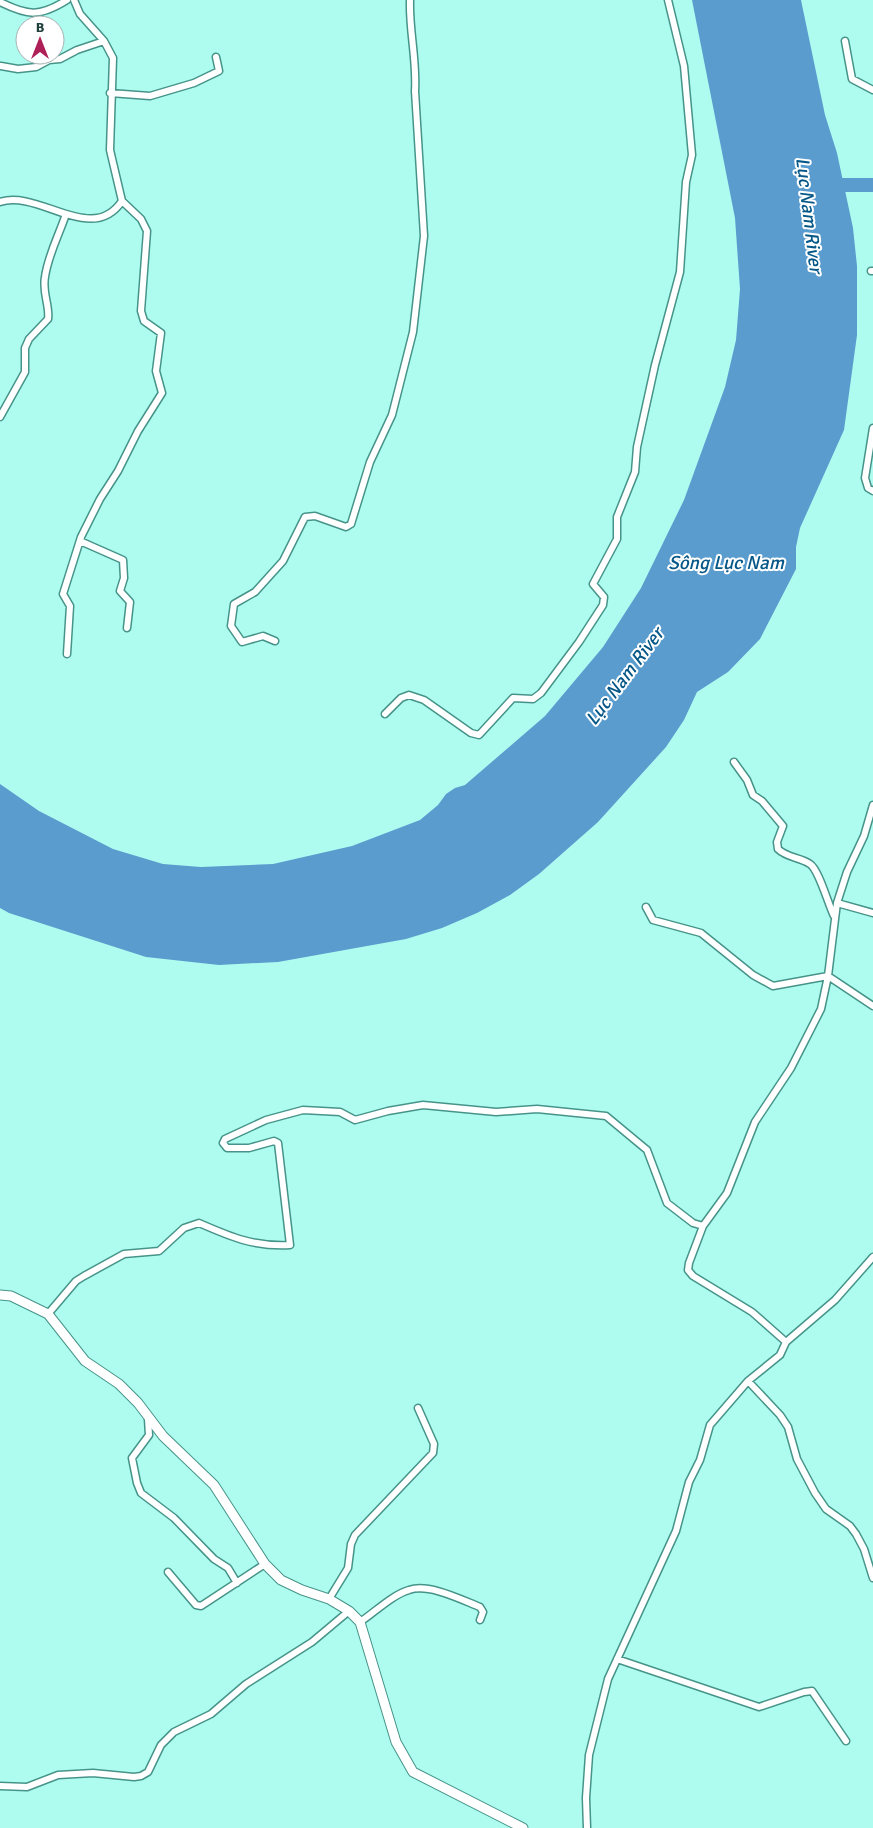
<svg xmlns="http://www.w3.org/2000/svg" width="873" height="1828" font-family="Signika,sans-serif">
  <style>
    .water { fill: #5a9cce }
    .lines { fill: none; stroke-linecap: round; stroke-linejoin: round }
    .river { stroke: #5a9cce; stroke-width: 14 }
    .street-casing { stroke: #469489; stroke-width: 9 }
    .secondary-casing { stroke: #469489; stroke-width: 11 }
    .street { stroke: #fff; stroke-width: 6 }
    .secondary { stroke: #fff; stroke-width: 9 }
    .labels { text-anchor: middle; stroke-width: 4; stroke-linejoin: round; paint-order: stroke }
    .water-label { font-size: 19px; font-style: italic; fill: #045787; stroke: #fff }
  </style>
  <rect width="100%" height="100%" fill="#aefcf0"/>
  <path class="water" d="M692 0H801L825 115 837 153 853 228 857 266V335L844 430 800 528 796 547V569L760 639 728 672 697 692 684 720 666 747 598 822 539 874 510 895 477 913 442 928 406 939 278 962 219 965 146 957 9 913 0 908V784L39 811 113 849 163 864 201 867 273 864 352 846 420 820 438 805 446 794 455 788 465 785 545 716 603 647 641 588 684 500 725 387 736 340 740 289 735 218Z"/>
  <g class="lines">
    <path class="river" d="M826 185H873"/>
    <defs>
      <path id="street" d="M0 2C28 16 40 17 67 0
        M845 41 852 79 873 90
        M1 66 18 69 36 67 49 60 60 59 77 50 104 41
        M110 93 150 96 194 83 219 71 216 57
        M0 202C39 189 92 246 122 201
        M871 271H873
        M0 417 25 372V348L29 339 48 319C50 306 42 293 45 277 48 255 59 235 66 214
        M873 428 865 478 868 488 873 491
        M80 541 123 560 124 578 120 591 130 602 127 628
        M275 641 263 636 242 642 231 626 234 604 255 592 283 561 305 517 315 516 346 527 351 524 370 462 392 415 413 332 424 236 415 91C417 60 409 31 410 0
        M67 654 70 606 63 594 81 537 100 499 118 471 138 431 162 393 156 371 161 333 144 321 141 311 147 231 141 219 122 201 110 150 113 58 104 41 80 14 74 0
        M385 714 401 698 409 695 424 700 471 733 479 735 513 698 533 699 541 693 579 642 603 605 604 597 593 584 617 539V517L635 472 637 447 655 365 680 272 686 182 692 155 684 66 668 0
        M734 762 747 780 753 795 762 801 783 826 777 842 778 849C787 858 800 857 810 864 819 870 828 904 834 916
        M837 903 873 913
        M646 907 653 920 701 933 753 975 773 986 828 976 873 1006
        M48 1314 76 1281 84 1276 124 1254 159 1251 184 1228 199 1223C231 1237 254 1247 290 1245L278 1143 274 1141 249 1148H227L223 1143 225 1139 266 1120 303 1110 340 1112 355 1120 388 1111 423 1105 496 1112 537 1109 606 1116 647 1150 667 1203 693 1223 703 1226
        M786 1342 835 1300 873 1257
        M748 1381 780 1415 788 1427 797 1459 815 1493 826 1509 850 1526 856 1534 864 1549 873 1578
        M148 1419 149 1435 132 1458 137 1483 141 1493 174 1518 214 1559 228 1568 237 1583
        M168 1572 196 1605 201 1606 265 1564
        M329 1599 348 1568 351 1544 355 1535 433 1453 434 1444 418 1408
        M360 1622C375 1612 392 1595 409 1590 429 1583 462 1600 480 1607L483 1612 480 1620
        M617 1659 759 1707 804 1692 812 1691 846 1741
        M0 1786 27 1787 58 1775 93 1773 134 1777 141 1776 148 1772 161 1745 174 1732 211 1714 246 1684 312 1642 349 1611
        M587 1828 586 1798 589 1755 608 1679 676 1531 689 1482 700 1460 710 1425 748 1381 780 1355 786 1342 752 1312 693 1276 688 1270 689 1263 703 1226 727 1193 755 1122 791 1068 821 1009 828 976 837 903 847 872 864 836 873 805"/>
      <path id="secondary" d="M0 1295 11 1296 48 1314 85 1361 119 1384 138 1403 163 1436 214 1485 265 1564 281 1580 302 1590 329 1599 349 1611 360 1622 396 1742 413 1772 523 1828"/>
    </defs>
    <use href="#street" class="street-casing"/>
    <use href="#secondary" class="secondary-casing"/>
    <use href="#street" class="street"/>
    <use href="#secondary" class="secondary"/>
  </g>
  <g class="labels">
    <g class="water-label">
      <text transform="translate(810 215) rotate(83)" y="7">Lục Nam River</text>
      <text x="726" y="569">Sông Lục Nam</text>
      <text transform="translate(624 676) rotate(-53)" y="7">Lục Nam River</text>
    </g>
  </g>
  <g transform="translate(40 40)"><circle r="24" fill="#ffffff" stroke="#a5b3b1"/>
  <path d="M0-4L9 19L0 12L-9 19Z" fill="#ae1f58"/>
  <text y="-8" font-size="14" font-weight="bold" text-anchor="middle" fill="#1f403b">B</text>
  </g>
</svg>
